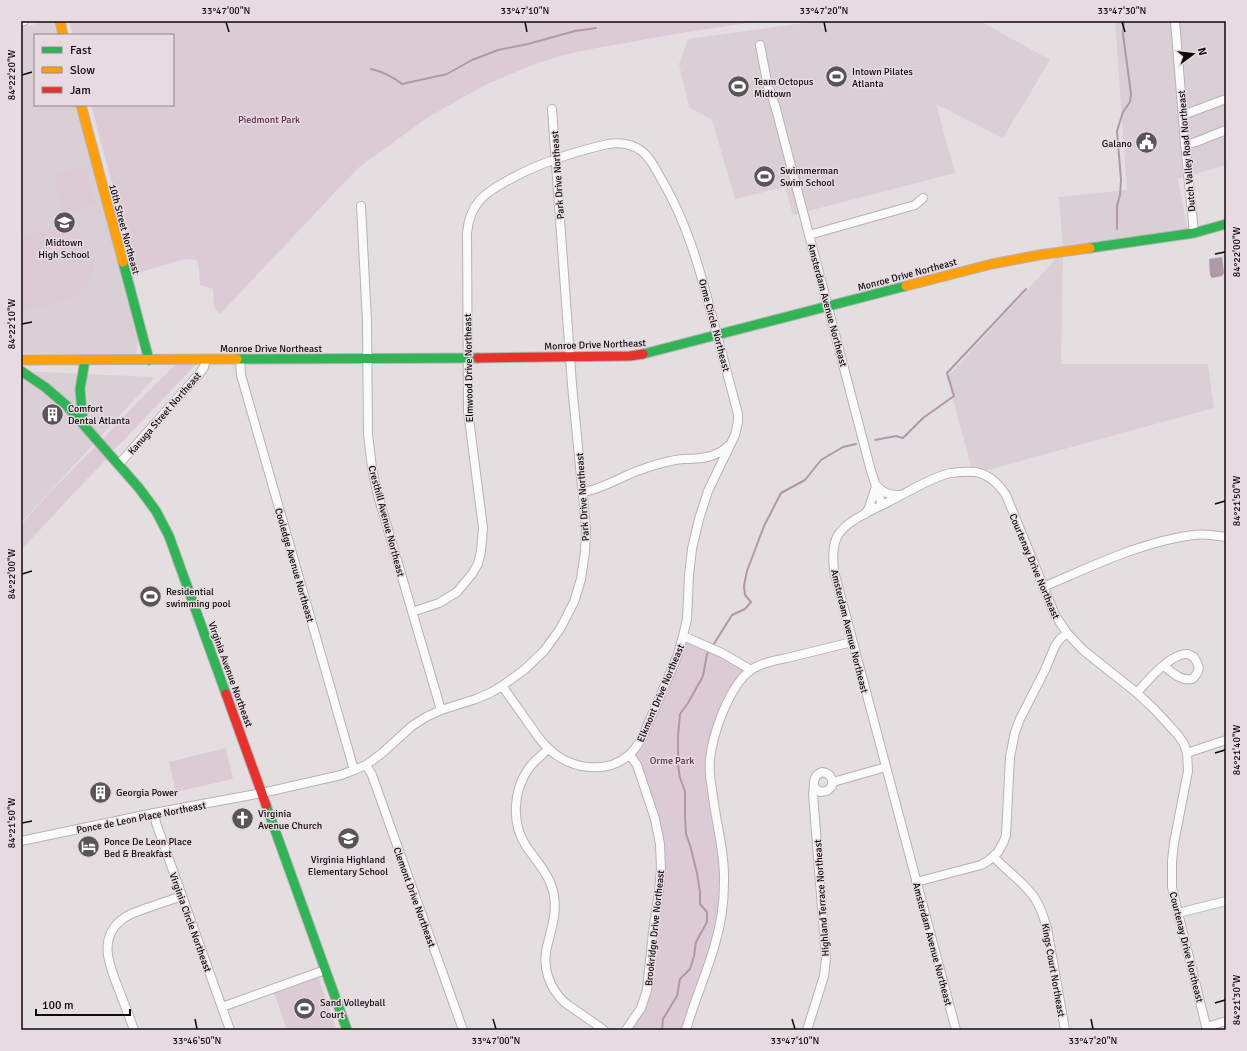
<svg xmlns="http://www.w3.org/2000/svg" width="1247" height="1051" font-family="Signika,sans-serif">
  <style>
    .built { fill: #dbcfd6 }
    .green { fill: #dccbd5 }
    .water { fill: #b099a6 }
    .lines { fill: none; stroke-linecap: round; stroke-linejoin: round }
    .stream { stroke: #b099a6; stroke-width: 2 }
    .street-casing { stroke: #b7b2b4; stroke-width: 10 }
    .fast-casing { stroke: #b7b2b4; stroke-width: 11 }
    .slow-casing { stroke: #b7b2b4; stroke-width: 11 }
    .jam-casing { stroke: #b7b2b4; stroke-width: 11 }
    .street { stroke: #fbfafa; stroke-width: 8 }
    .fast { stroke: #30b455; stroke-width: 9 }
    .slow { stroke: #ff9f0a; stroke-width: 9 }
    .jam { stroke: #e5322d; stroke-width: 9 }
    .ticks { fill: none; stroke: #0e0a0c; stroke-width: 1.5 }
    .labels { text-anchor: middle; stroke-width: 3; stroke-linejoin: round; paint-order: stroke }
    .poi-label { font-size: 10px; fill: #0e0a0c; stroke: #e7dbe1; text-anchor: start }
    .park-label { font-size: 10px; fill: #562c46; stroke: #e7dbe1 }
    .street-label { font-size: 10px; fill: #0e0a0c; stroke: #e7dbe1 }
    .neatline { fill: none; stroke: #0e0a0c; stroke-width: 1.5 }
    .ticks-label { font-size: 10px; text-anchor: middle; fill: #0e0a0c }
  </style>
  <rect width="100%" height="100%" fill="#e4dee1"/>
  <path class="built" d="M47 21H54L57 35H35V105H76L138 338 136 356 21 353V28Z
    M818 21H907L909 27 908 21H980L1050 60 1003 138 936 104 955 173 793 215 785 187 735 199 712 120 689 107 679 64 688 39Z
    M1115 21H1226V165L1178 179 1188 232 1063 251 1061 364H1208L1214 408 973 474 947 377 1063 251 1059 197 1127 190Z
    M21 371 155 377 21 523Z"/>
  <path class="green" d="M69 21H760L687 32 591 49 560 56 532 65 485 85 427 118 358 168 220 314 214 307 213 289 200 285 199 269 197 260 185 259 141 272 135 270 91 105H173V35H73Z
    M86 165 97 205 64 214 53 174Z
    M54 228C64 228 76 229 83 237 99 253 98 280 80 293 67 303 37 307 21 312V236Z
    M178 362H198L126 438 111 452 101 441 134 406Z
    M99 443 110 456 90 476 21 550V525L51 491Z
    M682 637 749 670 727 696 709 744 723 879 714 942 683 1030H627L644 1007 659 857 651 808 631 761Z
    M226 748 233 779 176 792 169 762Z
    M318 977 337 1030H287L274 993Z"/>
  <path class="water" d="M1222 257 1224 273 1222 276 1212 278 1210 275 1209 259Z
    M149 590H154L157 593 155 604 150 603 149 600 144 597 145 593Z"/>
  <g class="lines">
    <path class="stream" d="M371 69C383 72 392 76 402 84L447 74 472 60 498 50 528 44 575 31 596 28
      M1117 229V206L1120 195 1121 180 1117 131 1123 112 1130 102 1131 94 1123 34 1124 21
      M875 440 896 436 903 438 923 418 954 396 947 373 1026 289
      M712 647 732 615 745 609 751 602 745 595 744 586 747 571 764 526 781 493 805 480 821 460 843 447 856 444
      M662 1030 663 1019 677 996 680 979 690 969 694 956 696 942 707 922V912L700 904V892L697 873 690 845 686 834 685 817V791L680 778 678 765V736L680 714 688 703 703 676 707 654 710 650"/>
    <defs>
      <path id="street" d="M1175 21 1185 143 1194 233
        M21 22 24 21
        M760 45 768 87 771 93 776 109 871 471 882 505
        M1183 115 1226 99
        M1185 145 1196 142 1226 130
        M361 206 367 321 368 434 372 468 377 492 441 710
        M809 235 915 205 923 198
        M240 359 241 375 354 770
        M119 464 200 373 204 367 206 359
        M876 485C883 493 889 495 899 495
        M583 492C604 489 623 475 643 469 653 465 672 460 683 459 699 459 716 458 728 446
        M865 514 869 508 876 486
        M1043 587C1091 567 1140 542 1193 535 1204 533 1215 536 1226 537
        M412 612 439 603 457 592 472 574 478 564 481 551 483 528 468 411 467 233C468 221 472 209 480 200 487 192 496 187 505 182 536 164 573 152 608 144 621 142 633 144 643 152 652 160 657 172 663 182 685 220 698 262 709 305 719 341 728 377 738 414V422L735 435 708 491 699 519 692 549 689 575 687 619 683 636 677 657 642 738C638 744 635 750 629 755 606 775 569 769 548 748 540 741 535 732 529 724 520 711 511 698 502 686
        M683 636 722 653 751 670
        M1137 693C1146 682 1172 652 1188 654 1190 655 1192 656 1194 657 1200 667 1201 671 1192 679 1180 681 1173 673 1164 666
        M548 749C542 755 534 761 529 768 513 790 511 823 526 846 537 862 551 876 554 896 557 914 551 929 547 947 542 967 549 987 564 1002L604 1030
        M1187 753 1226 740
        M366 765 372 775 463 1030
        M833 782 886 767
        M154 813 156 823 230 1030
        M21 841 154 813 262 793 341 775 354 770 366 765 381 754 412 726 426 717 441 710 476 699 490 693 502 686 524 670 544 651 560 629 574 602 581 579 585 552 586 528 572 385 552 109
        M994 857C1005 869 1019 879 1030 892 1039 902 1043 915 1047 928L1065 1030
        M916 882 981 865 988 861 998 852 1004 841 1006 835 1010 757 1015 732 1020 719 1045 670 1055 646 1060 639 1067 633
        M1178 913 1226 901
        M222 1007 325 970
        M1207 1027 1226 1021
        M134 1030C129 1016 124 1003 119 990 109 965 97 937 124 918 131 913 139 911 147 908 159 904 170 900 182 896
        M626 1030 641 1008 647 990 653 932 659 891 661 869 660 844 655 819 637 765 630 755
        M686 1030C694 1001 707 973 715 944 721 924 724 903 724 882 725 850 715 820 712 789 710 779 709 769 710 759 713 733 729 686 751 670 762 662 778 660 791 657 811 652 832 647 852 642
        M807 1030 824 976 826 958 813 794C815 785 811 776 822 772 830 773 833 778 832 786L827 791 820 792 814 787
        M956 1030 834 571C833 559 832 546 838 535 840 532 844 528 846 526 859 515 877 508 892 500 910 491 930 478 950 473 958 472 967 471 975 472 989 474 998 483 1006 495L1055 615 1067 633 1083 650 1137 693 1155 710 1178 735 1184 744 1187 753 1188 771 1174 843 1172 861V887L1178 913 1207 1030"/>
      <path id="fast" d="M1090 248 1194 233 1226 224
        M123 262 149 360
        M643 354 906 286
        M237 359 478 358
        M21 371 45 387 67 406 139 488 156 511 169 536 226 694
        M83 423 80 389 85 360
        M266 805 347 1030"/>
      <path id="slow" d="M60 21 63 35
        M81 105 123 262
        M906 286 992 264 1039 255 1090 248
        M21 360 237 359"/>
      <path id="jam" d="M478 358 630 356 643 354
        M226 694 266 805"/>
    </defs>
    <use href="#street" class="street-casing"/>
    <use href="#fast" class="fast-casing"/>
    <use href="#slow" class="slow-casing"/>
    <use href="#jam" class="jam-casing"/>
    <use href="#street" class="street"/>
    <use href="#fast" class="fast"/>
    <use href="#slow" class="slow"/>
    <use href="#jam" class="jam"/>
  </g>
  <path class="ticks" d="M226 22 229 32M525 22 527 32M824 22 826 32M1122 22 1125 32M22 75 32 72M1215 254 1225 252M22 324 32 322M1215 504 1225 501M22 574 32 571M1215 753 1225 750M22 823 32 821M1215 1003 1225 1000M195 1019 197 1029M493 1019 496 1029M792 1019 795 1029M1091 1019 1093 1029"/>
  <defs>
    <symbol id="stadium-disc" viewBox="-11 -11 22 22"><circle r="9.5" fill="#595457" stroke="#e7dbe1"/><path d="M0-5a6.5 5 0 1 0 0 10a6.5 5 0 1 0 0-10ZM-3.5-1.8h7v3.6h-7Z" fill="#fff"/></symbol>
    <symbol id="civic-disc" viewBox="-11 -11 22 22"><circle r="9.5" fill="#595457" stroke="#e7dbe1"/><path d="M-.6-6.5H3V-4.5H.6V-3L4-1V1h2V6H-6V1h2V-1L-.6-3ZM-1.2 2.5V6h2.4V2.5Z" fill="#fff"/></symbol>
    <symbol id="school-disc" viewBox="-11 -11 22 22"><circle r="9.5" fill="#595457" stroke="#e7dbe1"/><path d="M0-5L7-2L0 1L-7-2ZM-4 1L0 2.5L4 1V4Q0 6-4 4Z" fill="#fff"/></symbol>
    <symbol id="building-disc" viewBox="-11 -11 22 22"><circle r="9.5" fill="#595457" stroke="#e7dbe1"/><path d="M-4-6H4V6H1V3H-1V6H-4ZM-2.5-4.3h1.7v1.8h-1.7ZM.8-4.3h1.7v1.8H.8ZM-2.5-1h1.7V.8h-1.7ZM.8-1h1.7V.8H.8Z" fill="#fff"/></symbol>
    <symbol id="church-disc" viewBox="-11 -11 22 22"><circle r="9.5" fill="#595457" stroke="#e7dbe1"/><path d="M-1.2-6h2.4v3.5h3.3v2.4h-3.3V6h-2.4V-.1h-3.3v-2.4h3.3Z" fill="#fff"/></symbol>
    <symbol id="hotel-disc" viewBox="-11 -11 22 22"><circle r="9.5" fill="#595457" stroke="#e7dbe1"/><path d="M-6-4.5h1.5V1H6V5H4.5V3h-9V5H-6ZM-4 0a1.8 1.8 0 1 1 3.6 0ZM.5 0V-2.5h3Q6-2.5 6 0Z" fill="#fff"/></symbol>
  </defs>
  <g fill-rule="evenodd">
    <use href="#stadium-disc" x="824" y="64" width="25" height="25"/>
    <use href="#stadium-disc" x="726" y="74" width="25" height="25"/>
    <use href="#civic-disc" x="1134" y="130" width="25" height="25"/>
    <use href="#stadium-disc" x="752" y="164" width="25" height="25"/>
    <use href="#school-disc" x="52" y="210" width="25" height="25"/>
    <use href="#building-disc" x="40" y="402" width="25" height="25"/>
    <use href="#stadium-disc" x="138" y="584" width="25" height="25"/>
    <use href="#building-disc" x="88" y="780" width="25" height="25"/>
    <use href="#church-disc" x="230" y="806" width="25" height="25"/>
    <use href="#school-disc" x="336" y="826" width="25" height="25"/>
    <use href="#hotel-disc" x="76" y="834" width="25" height="25"/>
    <use href="#stadium-disc" x="292" y="996" width="25" height="25"/>
  </g>
  <g class="labels">
    <g class="poi-label">
      <text x="852" y="75">Intown Pilates<tspan x="852" dy="12">Atlanta</tspan></text>
      <text x="754" y="85">Team Octopus<tspan x="754" dy="12">Midtown</tspan></text>
      <text x="1132" y="147" text-anchor="end">Galano</text>
      <text x="780" y="174">Swimmerman<tspan x="780" dy="12">Swim School</tspan></text>
      <text x="64" y="246" text-anchor="middle">Midtown<tspan x="64" dy="12">High School</tspan></text>
      <text x="68" y="412">Comfort<tspan x="68" dy="12">Dental Atlanta</tspan></text>
      <text x="166" y="595">Residential<tspan x="166" dy="12">swimming pool</tspan></text>
      <text x="116" y="796">Georgia Power</text>
      <text x="258" y="817">Virginia<tspan x="258" dy="12">Avenue Church</tspan></text>
      <text x="104" y="845">Ponce De Leon Place<tspan x="104" dy="12">Bed &amp; Breakfast</tspan></text>
      <text x="348" y="863" text-anchor="middle">Virginia Highland<tspan x="348" dy="12">Elementary School</tspan></text>
      <text x="320" y="1006">Sand Volleyball<tspan x="320" dy="12">Court</tspan></text>
    </g>
    <g class="park-label">
      <text x="269" y="123">Piedmont Park</text>
      <text x="672" y="764">Orme Park</text>
    </g>
    <g class="street-label">
      <text transform="translate(1186 151) rotate(-95)" y="4">Dutch Valley Road Northeast</text>
      <text transform="translate(557 175) rotate(-94)" y="4">Park Drive Northeast</text>
      <text transform="translate(125 229) rotate(75)" y="4">10th Street Northeast</text>
      <text transform="translate(907 274) rotate(-15)" y="4">Monroe Drive Northeast</text>
      <text transform="translate(828 305) rotate(75)" y="4">Amsterdam Avenue Northeast</text>
      <text transform="translate(715 325) rotate(75)" y="4">Orme Circle Northeast</text>
      <text transform="translate(595 344) rotate(-2)" y="4">Monroe Drive Northeast</text>
      <text x="271" y="352">Monroe Drive Northeast</text>
      <text transform="translate(468 368) rotate(-91)" y="4">Elmwood Drive Northeast</text>
      <text transform="translate(164 413) rotate(-49)" y="4">Kanuga Street Northeast</text>
      <text transform="translate(582 497) rotate(-94)" y="4">Park Drive Northeast</text>
      <text transform="translate(387 521) rotate(75)" y="4">Cresthill Avenue Northeast</text>
      <text transform="translate(295 565) rotate(74)" y="4">Cooledge Avenue Northeast</text>
      <text transform="translate(1035 566) rotate(67)" y="4">Courtenay Drive Northeast</text>
      <text transform="translate(850 631) rotate(76)" y="4">Amsterdam Avenue Northeast</text>
      <text transform="translate(231 674) rotate(70)" y="4">Virginia Avenue Northeast</text>
      <text transform="translate(660 693) rotate(-67)" y="4">Elkmont Drive Northeast</text>
      <text transform="translate(141 817) rotate(-11)" y="4">Ponce de Leon Place Northeast</text>
      <text transform="translate(415 897) rotate(70)" y="4">Clemont Drive Northeast</text>
      <text transform="translate(821 898) rotate(-94)" y="4">Highland Terrace Northeast</text>
      <text transform="translate(191 922) rotate(70)" y="4">Virginia Circle Northeast</text>
      <text transform="translate(654 928) rotate(-84)" y="4">Brookridge Drive Northeast</text>
      <text transform="translate(933 944) rotate(75)" y="4">Amsterdam Avenue Northeast</text>
      <text transform="translate(1187 947) rotate(76)" y="4">Courtenay Drive Northeast</text>
      <text transform="translate(1054 970) rotate(80)" y="4">Kings Court Northeast</text>
    </g>
  </g>
  <rect width="1247" height="1051" fill="none" stroke="#e7dbe1" stroke-width="44"/>
  <rect x="34" y="34" width="140" height="72" fill="#e7dbe1" stroke="#90878c"/>
  <rect x="42" y="47" width="20" height="6" fill="#30b455" stroke="#90878c"/>
  <text x="70" y="54" font-size="12" fill="#0e0a0c">Fast</text>
  <rect x="42" y="67" width="20" height="6" fill="#ff9f0a" stroke="#90878c"/>
  <text x="70" y="74" font-size="12" fill="#0e0a0c">Slow</text>
  <rect x="42" y="87" width="20" height="6" fill="#e5322d" stroke="#90878c"/>
  <text x="70" y="94" font-size="12" fill="#0e0a0c">Jam</text>
  <g transform="translate(1193 54) rotate(75)" stroke="#e7dbe1" stroke-width="3" paint-order="stroke">
  <path d="M0-3L7 15L0 10L-7 15Z" fill="#0e0a0c"/>
  <text y="-6" font-size="11" font-weight="bold" text-anchor="middle" fill="#0e0a0c">N</text>
  </g>
  <path d="M36 1009v6h94v-6" fill="none" stroke="#0e0a0c" stroke-width="2"/>
  <text x="42" y="1009" font-size="12" fill="#0e0a0c" stroke="#e7dbe1" stroke-width="3" paint-order="stroke">100 m</text>
  <rect x="22" y="22" width="1203" height="1007" class="neatline"/>
  <g class="ticks-label">
    <text x="226" y="14">33°47'00"N</text>
    <text x="525" y="14">33°47'10"N</text>
    <text x="824" y="14">33°47'20"N</text>
    <text x="1122" y="14">33°47'30"N</text>
    <text transform="translate(11 75) rotate(-90)" y="4">84°22'20"W</text>
    <text transform="translate(1236 252) rotate(-90)" y="4">84°22'00"W</text>
    <text transform="translate(11 324) rotate(-90)" y="4">84°22'10"W</text>
    <text transform="translate(1236 501) rotate(-90)" y="4">84°21'50"W</text>
    <text transform="translate(11 574) rotate(-90)" y="4">84°22'00"W</text>
    <text transform="translate(1236 750) rotate(-90)" y="4">84°21'40"W</text>
    <text transform="translate(11 823) rotate(-90)" y="4">84°21'50"W</text>
    <text transform="translate(1236 1000) rotate(-90)" y="4">84°21'30"W</text>
    <text x="197" y="1044">33°46'50"N</text>
    <text x="496" y="1044">33°47'00"N</text>
    <text x="795" y="1044">33°47'10"N</text>
    <text x="1093" y="1044">33°47'20"N</text>
  </g>
</svg>
